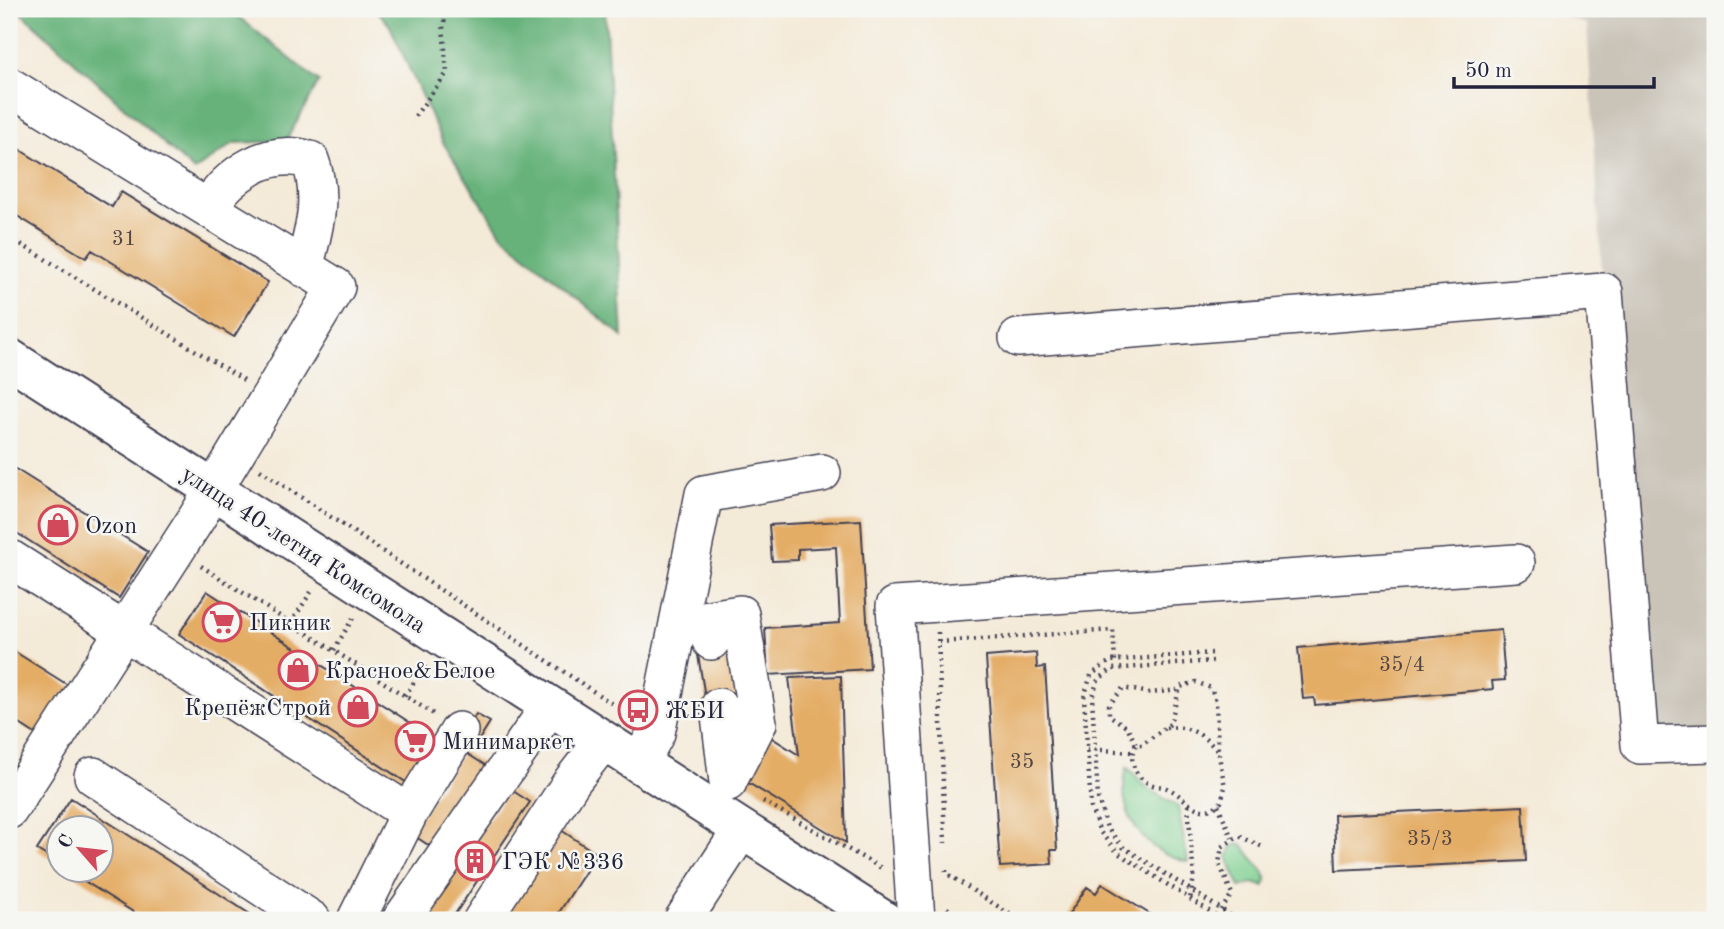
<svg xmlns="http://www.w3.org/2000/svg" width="1724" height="929" font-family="'Old Standard TT',serif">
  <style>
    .industrial { fill: #c9c3b8 }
    .green { fill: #7ecf90; stroke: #507866; stroke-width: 2 }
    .forest { fill: #66b27a; stroke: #446a5a; stroke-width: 2 }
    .building { fill: #e4ad66 }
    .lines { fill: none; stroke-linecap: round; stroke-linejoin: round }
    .minor-casing { stroke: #424053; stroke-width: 40 }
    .major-casing { stroke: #424053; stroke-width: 42 }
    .path { stroke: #424053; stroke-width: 4.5; stroke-dasharray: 2 5; stroke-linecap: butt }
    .minor { stroke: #fff; stroke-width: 37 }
    .major { stroke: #fff; stroke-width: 38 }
    .labels { text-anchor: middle; stroke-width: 5; stroke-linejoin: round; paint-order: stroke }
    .number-label { font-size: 21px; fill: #524546 }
    .poi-label { font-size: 24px; fill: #22223b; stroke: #f6f6f2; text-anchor: start }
    .street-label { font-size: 24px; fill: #22223b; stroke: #f6f6f2 }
  </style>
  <rect width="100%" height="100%" fill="#f6f6f2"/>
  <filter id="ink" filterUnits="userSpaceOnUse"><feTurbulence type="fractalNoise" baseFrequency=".0143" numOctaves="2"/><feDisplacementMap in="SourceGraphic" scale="14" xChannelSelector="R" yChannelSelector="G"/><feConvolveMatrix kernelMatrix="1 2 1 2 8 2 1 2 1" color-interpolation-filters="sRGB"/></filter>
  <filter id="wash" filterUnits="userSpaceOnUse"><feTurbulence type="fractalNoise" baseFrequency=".00686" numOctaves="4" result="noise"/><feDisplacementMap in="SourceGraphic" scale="28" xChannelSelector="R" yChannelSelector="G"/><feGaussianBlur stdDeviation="1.57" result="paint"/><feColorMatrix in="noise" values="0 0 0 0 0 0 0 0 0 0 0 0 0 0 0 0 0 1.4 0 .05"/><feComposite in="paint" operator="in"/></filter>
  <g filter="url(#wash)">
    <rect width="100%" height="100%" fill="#f4ead8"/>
    <path class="industrial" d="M1538 9H1715V751L1631 753 1587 24Z"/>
    <path class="green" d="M1127 767 1146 787 1178 807 1188 862C1143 853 1115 812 1127 767Z
      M1237 844 1244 846C1250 859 1265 868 1267 881L1264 886 1253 883 1240 887 1228 858 1231 848Z"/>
    <path class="forest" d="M17 9H229L319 82 286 141 234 143 194 171Z
      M376 9H605L623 337 502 235 442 141 390 26Z"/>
    <g id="blocks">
      <path class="building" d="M9 143 112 207 121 192 268 282 234 337 92 250 86 258 9 211Z
        M9 465 148 552 119 598 9 528Z
        M861 520 870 669 768 675 765 628 840 623 836 547 798 549V560L772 561 769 525Z
        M207 591 443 744 415 788 179 634Z
        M1501 630 1505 680 1492 681 1493 689 1315 705 1314 698 1303 699 1298 648Z
        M728 638 739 704 707 709 696 643Z
        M9 648 71 687 40 737 9 717Z
        M1036 653 1037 668 1045 667 1057 850H1051L1052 864 1000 867 986 657Z
        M841 676 846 843 737 776 761 731 799 755 789 678Z
        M476 714 490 722 475 746 461 738Z
        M463 751 488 767 436 850 410 833Z
        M510 789 530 802 451 920H417Z
        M71 798 164 858 259 920H146L67 870H102V828H60V864L37 850Z
        M1523 806 1526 861 1336 870 1334 815Z
        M561 830 597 854 554 920H502Z
        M1102 884 1159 920H1065L1087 887 1096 893Z"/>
    </g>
  </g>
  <g filter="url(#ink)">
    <use href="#blocks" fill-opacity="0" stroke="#424053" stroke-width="2"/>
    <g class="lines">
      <defs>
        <path id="minor" d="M9 86 336 287 196 519 124 631 9 558
          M208 208C229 174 268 147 310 160 324 197 314 230 304 268
          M1018 338 1604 292 1640 745 1715 743
          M711 641 703 620 740 614 758 723 728 781
          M719 707 728 782
          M639 764 656 733 704 494 822 473
          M93 776 312 920
          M9 810 124 631 409 813
          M356 920 409 813 459 731
          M401 920 550 706
          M482 920 572 781 603 741
          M683 920 742 829
          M916 920 895 606 1516 563"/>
        <path id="major" d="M9 358 883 920"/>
      </defs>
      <use href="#minor" class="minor-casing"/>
      <use href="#major" class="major-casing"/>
      <path class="path" d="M415 116 447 73 443 26 448 9
        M9 237 244 380
        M260 470 614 705
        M201 566 435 715
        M291 623 311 592
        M938 632 945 843
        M939 642 1113 630 1115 661
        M334 650 353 618
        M1212 653 1110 661 1091 675 1084 697 1091 808 1100 832 1118 853 1223 920
        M1213 661 1112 669 1098 680 1092 697 1098 798 1107 828 1123 847 1238 920
        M405 696 425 665
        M1166 728C1190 725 1202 734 1218 751
        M1136 745C1126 759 1137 781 1153 785 1159 787 1164 786 1169 789 1188 798 1199 823 1221 802L1225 787 1218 751 1216 701 1211 688 1196 682 1180 687 1170 724 1142 745H1136L1128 728 1109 715V705L1123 688 1150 693 1177 690
        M1087 749 1132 752
        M763 801 883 869
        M1188 805 1194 877 1190 899
        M1218 805 1232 838
        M946 870V873L1019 920
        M947 908 965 920
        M1217 916 1232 894 1219 863 1222 847 1239 836 1263 847"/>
      <use href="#minor" class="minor"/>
      <use href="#major" class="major"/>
    </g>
  </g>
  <defs>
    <symbol id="shop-ring" viewBox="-11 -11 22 22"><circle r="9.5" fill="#f6f6f2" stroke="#d1495b" stroke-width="1.5"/><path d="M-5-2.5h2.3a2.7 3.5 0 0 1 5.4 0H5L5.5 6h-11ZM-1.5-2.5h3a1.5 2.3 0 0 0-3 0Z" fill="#d1495b"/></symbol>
    <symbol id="supermarket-ring" viewBox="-11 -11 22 22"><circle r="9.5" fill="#f6f6f2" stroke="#d1495b" stroke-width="1.5"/><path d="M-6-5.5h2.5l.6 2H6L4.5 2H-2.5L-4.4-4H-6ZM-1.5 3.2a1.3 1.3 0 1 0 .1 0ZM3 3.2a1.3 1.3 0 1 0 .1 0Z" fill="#d1495b"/></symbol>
    <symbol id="bus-ring" viewBox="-11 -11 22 22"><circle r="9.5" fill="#f6f6f2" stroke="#d1495b" stroke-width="1.5"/><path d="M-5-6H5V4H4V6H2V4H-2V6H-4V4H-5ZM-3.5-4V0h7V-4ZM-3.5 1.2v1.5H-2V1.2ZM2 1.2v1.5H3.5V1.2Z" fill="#d1495b"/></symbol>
    <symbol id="building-ring" viewBox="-11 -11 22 22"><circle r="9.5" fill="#f6f6f2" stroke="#d1495b" stroke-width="1.5"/><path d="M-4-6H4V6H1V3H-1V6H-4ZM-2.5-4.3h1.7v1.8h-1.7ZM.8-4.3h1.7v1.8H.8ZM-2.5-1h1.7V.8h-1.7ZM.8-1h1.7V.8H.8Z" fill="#d1495b"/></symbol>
  </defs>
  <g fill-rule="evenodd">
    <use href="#shop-ring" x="36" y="503" width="44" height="44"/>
    <use href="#supermarket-ring" x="200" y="600" width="44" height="44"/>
    <use href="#shop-ring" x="276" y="648" width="44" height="44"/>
    <use href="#shop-ring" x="336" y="685" width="44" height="44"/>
    <use href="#bus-ring" x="616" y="688" width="44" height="44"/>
    <use href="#supermarket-ring" x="393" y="719" width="44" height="44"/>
    <use href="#building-ring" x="453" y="839" width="44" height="44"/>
  </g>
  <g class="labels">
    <g class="number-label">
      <text x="124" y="245">31</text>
      <text x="1402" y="671">35/4</text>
      <text x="1022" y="768">35</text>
      <text x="1430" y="845">35/3</text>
    </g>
    <g class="poi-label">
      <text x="85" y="533">Ozon</text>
      <text x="249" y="630">Пикник</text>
      <text x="325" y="678">Красное&amp;Белое</text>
      <text x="331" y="715" text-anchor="end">КрепёжСтрой</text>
      <text x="665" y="718">ЖБИ</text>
      <text x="442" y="749">Минимаркет</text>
      <text x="502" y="869">ГЭК №336</text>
    </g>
    <g class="street-label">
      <text transform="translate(304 549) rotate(33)" y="8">улица 40-летия Комсомола</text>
    </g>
  </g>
  <rect width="1724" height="929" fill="none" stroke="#f6f6f2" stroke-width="35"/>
  <g transform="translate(80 849) rotate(298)"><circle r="33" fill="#f6f6f2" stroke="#a1a1a9" stroke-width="2"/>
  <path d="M0-5L12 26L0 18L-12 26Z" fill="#d1495b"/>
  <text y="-10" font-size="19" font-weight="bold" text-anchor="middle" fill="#22223b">С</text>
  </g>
  <path d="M1454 77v10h200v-10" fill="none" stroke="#22223b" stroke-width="3.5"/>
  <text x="1465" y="77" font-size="21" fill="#22223b" stroke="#f6f6f2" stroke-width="5" paint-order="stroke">50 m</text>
</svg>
